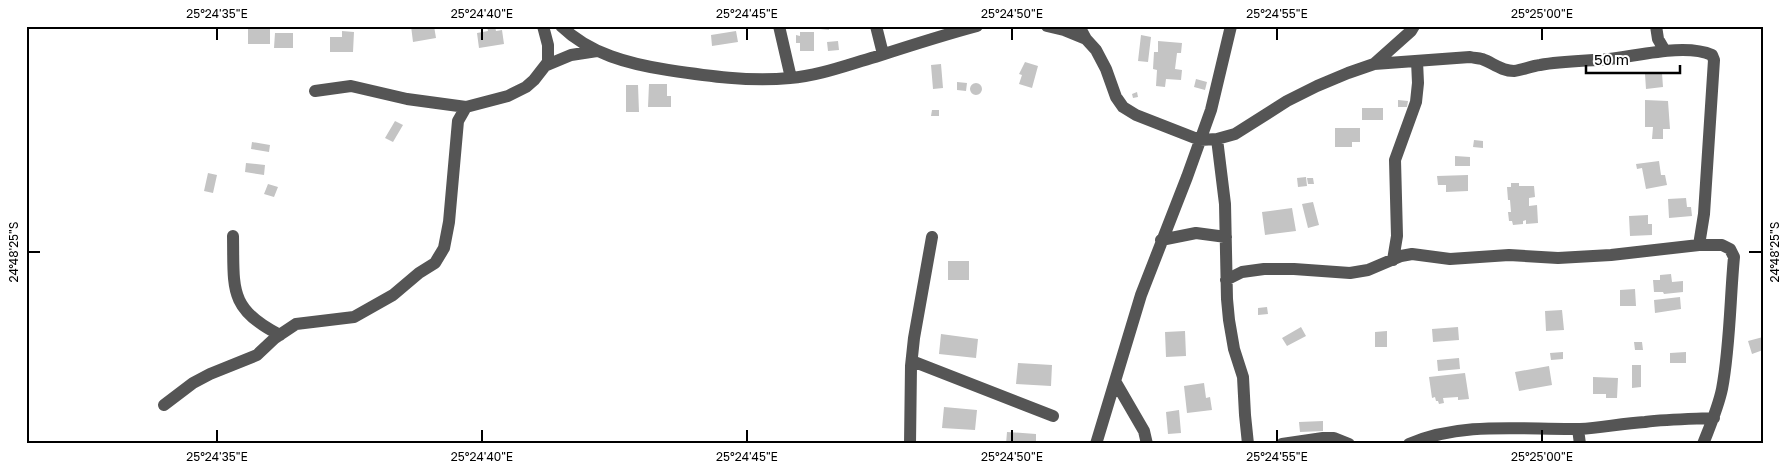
<svg xmlns="http://www.w3.org/2000/svg" width="1789" height="470" font-family="'Golos Text',sans-serif">
  <style>
    .lines { fill: none; stroke-linecap: round; stroke-linejoin: round }
    .stream { stroke: #a3a3a3; stroke-width: 4 }
    .building { fill: #c4c4c4 }
    .minor { stroke: #555; stroke-width: 12 }
    .ticks { fill: none; stroke: #000; stroke-width: 2 }
    .neatline { fill: none; stroke: #000; stroke-width: 2 }
    .ticks-label { font-size: 12px; text-anchor: middle; fill: #000 }
  </style>
  <rect width="100%" height="100%" fill="#fff"/>
  <g class="lines">
    <path class="stream" d="M26 40V48"/>
  </g>
  <path class="building" d="M248 26H270V44H248Z
    M411 26H434L436 38 413 42Z
    M495 26 496 31 502 30 504 44 479 48 477 33 488 31 487 27Z
    M812 26H829V30L812 28Z
    M342 31 354 32 353 52H330V37H342Z
    M736 31 738 42 712 46 711 35Z
    M800 32H814V51H800V43H796V35L800 36Z
    M275 33H293V48H274Z
    M1141 35 1151 37 1148 62 1138 61Z
    M838 41 839 50 828 51 827 42Z
    M1158 41 1182 43 1181 53H1177L1175 69 1182 70 1181 80 1166 79 1165 87 1156 86 1157 70 1153 69 1154 52H1158Z
    M1025 62 1038 66 1032 88 1019 84 1022 75 1019 74Z
    M941 64 943 88 933 89 931 65Z
    M1662 73 1663 87 1646 89 1645 74Z
    M1196 79 1207 82 1205 90 1194 87Z
    M957 82 967 83 966 91 957 90Z
    M970 89a6 6 0 1 1 12 0a6 6 0 1 1-12 0Z
    M649 84H667V96H671V107H648Z
    M626 85H638L639 112H626Z
    M1137 92 1138 97 1133 98 1132 94Z
    M1398 100 1408 101 1407 107H1398Z
    M1645 100 1668 101 1670 129H1663V139H1652L1653 127H1645Z
    M1362 108H1383V120H1362Z
    M932 110H939V116H931Z
    M395 121 403 125 393 142 385 138Z
    M1335 128H1360V142H1352V147H1335Z
    M1474 140 1483 141V148L1473 147Z
    M252 142 270 145 269 152 251 149Z
    M1455 156 1470 157V166H1455Z
    M1659 161 1661 175H1665L1667 185 1646 189 1642 168 1637 169 1636 164Z
    M246 163 265 165 264 175 245 172Z
    M208 173 217 175 213 193 204 191Z
    M1468 175V191L1446 192V185H1438L1437 176Z
    M1306 177 1307 186 1298 187 1297 178Z
    M1307 178H1313L1314 184H1308Z
    M1511 183H1519V186H1534L1535 197 1529 198V206L1537 205 1538 223 1526 224V220L1523 221V224L1513 225 1512 221H1509L1508 212H1511L1510 200H1508L1507 187H1511Z
    M268 184 278 187 274 197 264 194Z
    M1686 198 1687 207H1691L1692 216 1669 218 1668 199Z
    M1313 202 1319 225 1308 228 1302 204Z
    M1292 208 1296 231 1265 235 1262 212Z
    M1648 215V224H1652V235L1630 236 1629 216Z
    M948 261H969V280H948Z
    M1671 274 1672 282 1683 281V292L1664 294 1663 292H1654L1653 280H1660V275Z
    M1635 289 1636 306H1620V290Z
    M1680 297 1681 309 1655 313 1654 300Z
    M1267 307 1268 314 1258 315V308Z
    M1562 310 1564 330 1546 331 1545 311Z
    M1301 327 1306 336 1287 346 1282 338Z
    M1458 327 1459 340 1433 342 1432 329Z
    M1185 331 1186 356 1166 357 1165 332Z
    M1387 331V347H1375V332Z
    M941 334 978 339 976 358 939 354Z
    M1763 337V350L1752 354 1748 341Z
    M1634 342H1642L1643 350H1635Z
    M1563 352V359L1551 360 1550 353Z
    M1686 352V363H1670V353Z
    M1459 358 1460 369 1438 371 1437 360Z
    M1018 363 1052 365 1051 386 1016 384Z
    M1632 365H1641V387L1632 388Z
    M1549 366 1552 385 1519 391 1515 372Z
    M1465 373 1469 399 1458 400V397L1443 398 1444 403 1439 404 1438 401H1436L1435 397 1432 398 1429 377Z
    M1593 377 1618 378 1617 398H1606V394H1593Z
    M1204 383 1206 398 1210 397 1212 410 1187 413 1184 386Z
    M944 407 977 410 975 430 942 428Z
    M1179 410 1181 433 1168 434 1166 412Z
    M1323 421V431L1300 432 1299 422Z
    M1007 432 1036 434V444H1006Z"/>
  <g class="lines">
    <path class="minor" d="M561 26C590 54 629 64 668 70 708 76 749 82 790 78 818 76 847 65 875 57 909 46 943 35 977 26
      M779 26 791 78
      M876 26 883 54
      M1047 26 1064 30 1086 39
      M1079 26 1086 39 1096 50 1106 69 1116 97 1123 107 1136 115 1200 140 1217 139 1235 134 1287 101 1317 86 1348 73 1374 64 1470 57C1474 58 1478 58 1482 59 1493 63 1501 71 1514 71 1523 70 1531 66 1540 65 1563 61 1586 61 1609 59 1638 56 1685 43 1712 55L1714 60 1704 214 1699 245
      M1656 26 1658 39 1665 51
      M1374 64 1411 31 1414 26
      M547 65 571 55 597 51
      M315 91 351 86 407 99 466 107 508 96 526 87 534 80 548 62V45L543 26
      M1217 139 1225 204 1227 299 1229 320 1234 349 1243 377 1245 415 1248 444
      M233 236C234 288 228 309 280 335
      M1161 240 1196 233 1226 237
      M1393 260 1397 236 1395 160 1416 102 1418 83 1417 61
      M1226 280 1242 272 1264 269H1294L1350 273 1368 270 1401 256 1412 254 1450 259 1509 255 1558 258 1611 255 1699 245H1722L1730 249 1734 257C1730 299 1730 347 1722 389 1718 408 1710 426 1703 444
      M912 361 1053 416
      M1115 381 1144 431 1147 444
      M164 405 193 383 210 374 257 355 275 338 296 324 354 317 393 295 419 273 435 263 444 248 449 222 458 121 466 107
      M1578 429 1580 444
      M910 444 911 366 914 338 932 237
      M1096 444 1141 295 1187 177 1211 110 1231 26
      M1282 444 1323 438H1334L1349 444
      M1409 444C1463 421 1523 430 1580 429 1601 428 1623 423 1645 422 1668 419 1691 419 1714 418"/>
  </g>
  <path class="ticks" d="M217 28V40M482 28V40M747 28V40M1012 28V40M1277 28V40M1542 28V40M28 252H40M1749 252H1762M217 430V442M482 430V442M747 430V442M1012 430V442M1277 430V442M1542 430V442"/>
  <rect width="1789" height="470" fill="none" stroke="#ffffff" stroke-width="55"/>
  <path d="M1586 65v8h94v-8" fill="none" stroke="#000000" stroke-width="2.5"/>
  <text x="1594" y="65" font-size="15" fill="#000000" stroke="#ffffff" stroke-width="4" paint-order="stroke">50 m</text>
  <rect x="28" y="28" width="1734" height="414" class="neatline"/>
  <g class="ticks-label">
    <text x="217" y="18">25°24'35"E</text>
    <text x="482" y="18">25°24'40"E</text>
    <text x="747" y="18">25°24'45"E</text>
    <text x="1012" y="18">25°24'50"E</text>
    <text x="1277" y="18">25°24'55"E</text>
    <text x="1542" y="18">25°25'00"E</text>
    <text transform="translate(14 252) rotate(-90)" y="4">24°48'25"S</text>
    <text transform="translate(1775 252) rotate(-90)" y="4">24°48'25"S</text>
    <text x="217" y="461">25°24'35"E</text>
    <text x="482" y="461">25°24'40"E</text>
    <text x="747" y="461">25°24'45"E</text>
    <text x="1012" y="461">25°24'50"E</text>
    <text x="1277" y="461">25°24'55"E</text>
    <text x="1542" y="461">25°25'00"E</text>
  </g>
</svg>
